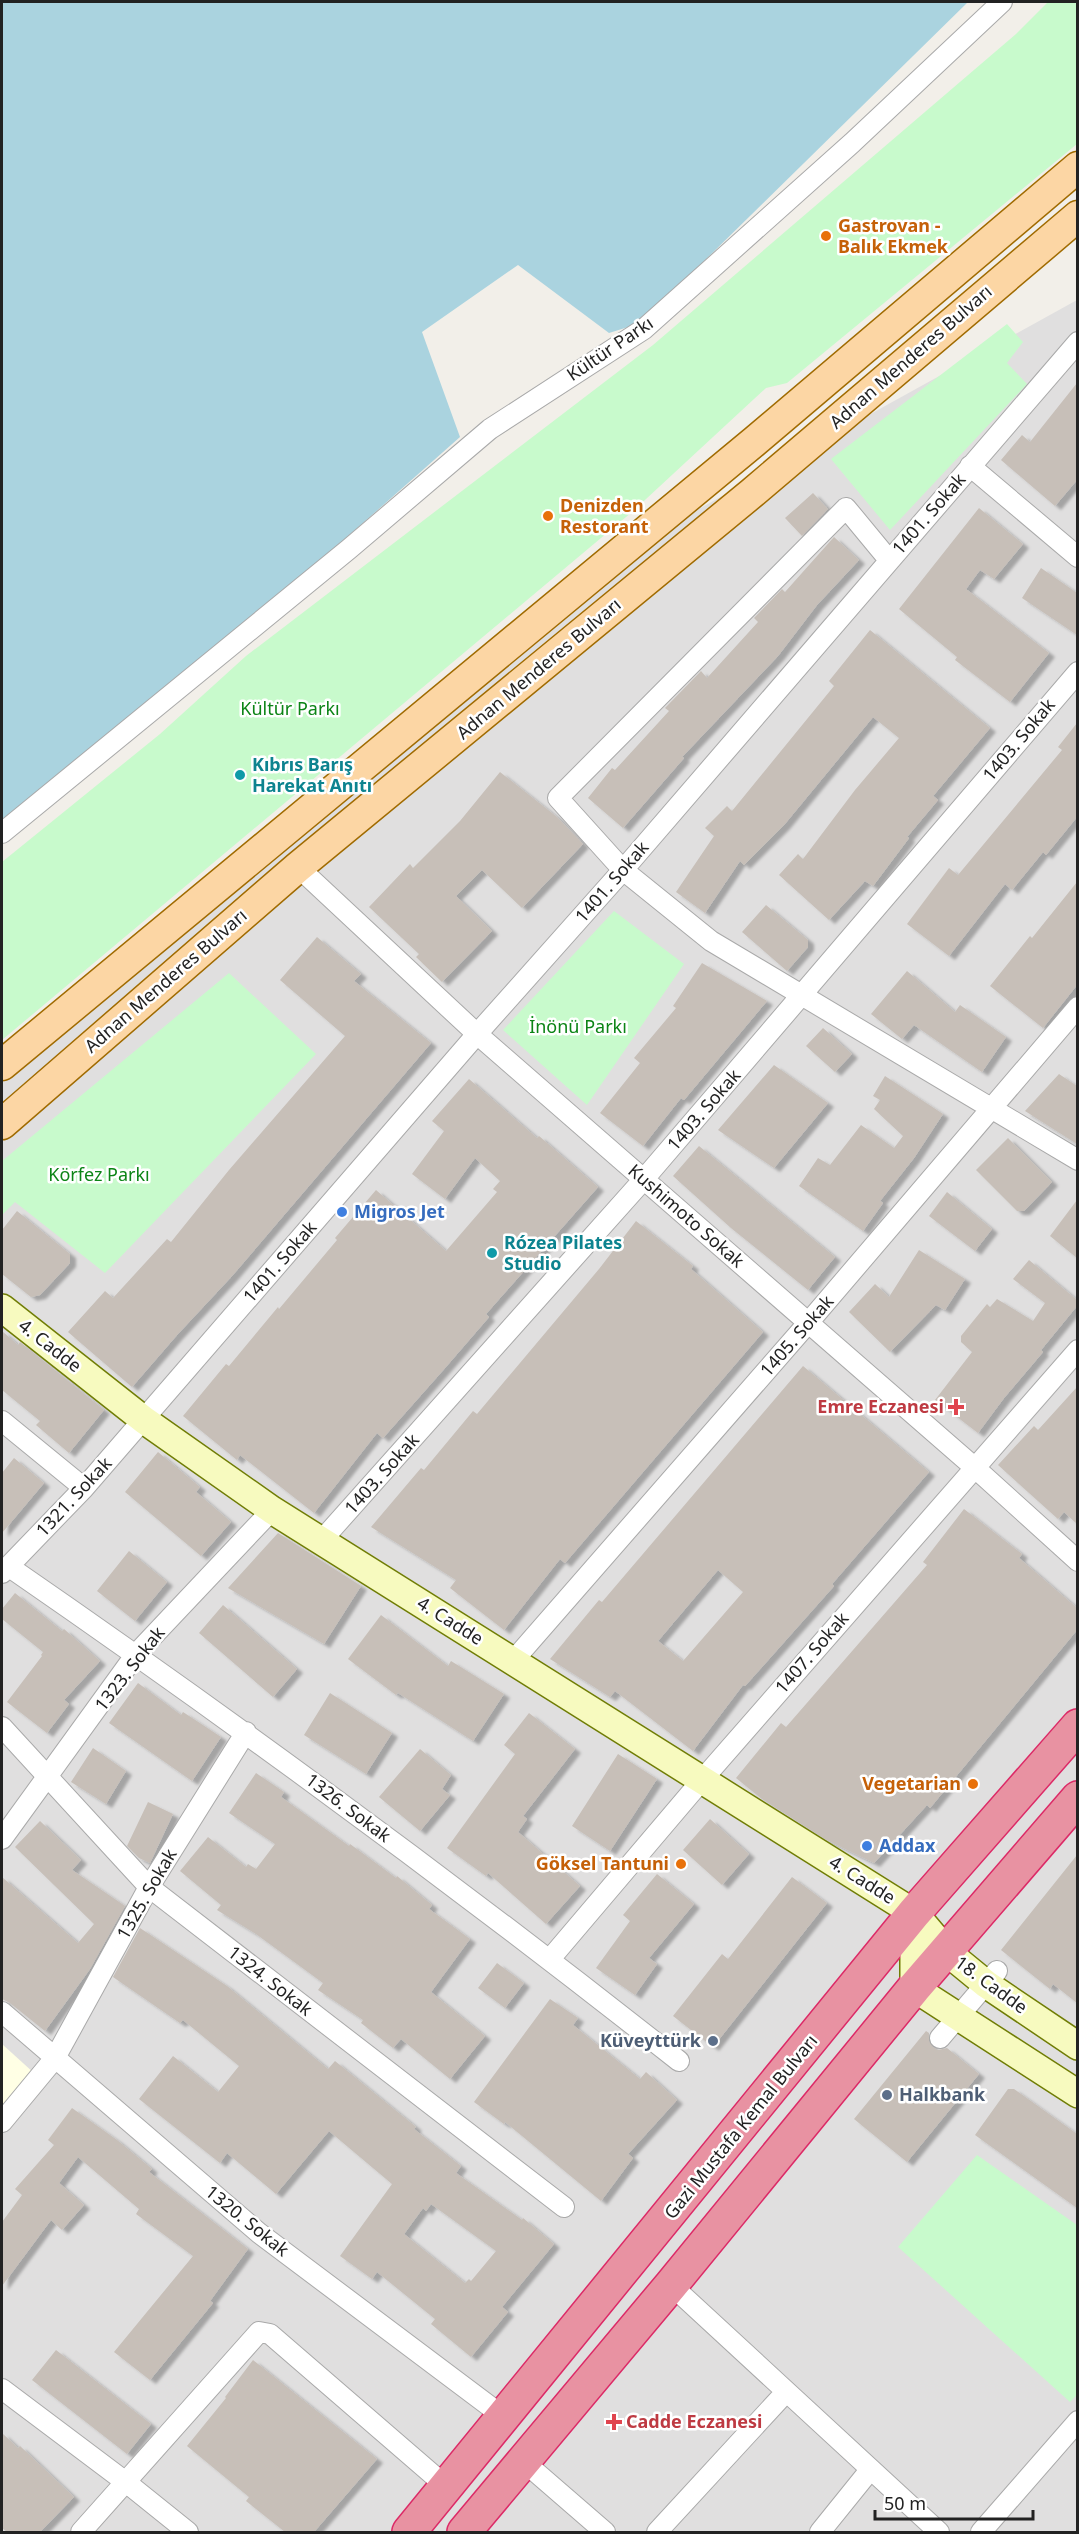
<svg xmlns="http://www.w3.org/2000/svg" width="1079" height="2534" font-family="'Noto Sans',sans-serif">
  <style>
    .residential { fill: #e0dfdf }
    .education { fill: #ffffe5 }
    .park { fill: #c8facc }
    .water { fill: #aad3df }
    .building { fill: #c7bfb8; fill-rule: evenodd; filter: url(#shadow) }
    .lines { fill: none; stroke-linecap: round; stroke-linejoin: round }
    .street-casing { stroke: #a9a9a9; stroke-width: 22 }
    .secondary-casing { stroke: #707d05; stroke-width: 30 }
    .primary-casing { stroke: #a06b00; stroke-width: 33 }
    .highway-casing { stroke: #dc2a67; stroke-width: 36 }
    .street { stroke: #fff; stroke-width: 20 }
    .secondary { stroke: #f7fabf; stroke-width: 27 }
    .primary { stroke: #fcd6a4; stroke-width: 30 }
    .highway { stroke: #e892a2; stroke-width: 33 }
    .food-dot { fill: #e8710a; stroke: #fff; stroke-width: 2 }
    .culture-dot { fill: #0f9aa8; stroke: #fff; stroke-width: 2 }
    .shop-dot { fill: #3f7fe0; stroke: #fff; stroke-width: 2 }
    .health-dot { fill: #e0444e; stroke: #fff; stroke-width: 2 }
    .service-dot { fill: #5c6f8a; stroke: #fff; stroke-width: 2 }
    .labels { text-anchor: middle; stroke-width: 5; stroke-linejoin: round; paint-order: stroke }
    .food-label { font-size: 18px; font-weight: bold; fill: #c56008; stroke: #fff; text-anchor: start }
    .street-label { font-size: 18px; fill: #222; stroke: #fff }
    .park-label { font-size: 18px; fill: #0c8416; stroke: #fff }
    .culture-label { font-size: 18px; font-weight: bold; fill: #0d838f; stroke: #fff; text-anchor: start }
    .shop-label { font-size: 18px; font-weight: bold; fill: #366cbe; stroke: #fff; text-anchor: start }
    .health-label { font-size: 18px; font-weight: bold; fill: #be3a42; stroke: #fff; text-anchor: end }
    .service-label { font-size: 18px; font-weight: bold; fill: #4e5e75; stroke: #fff; text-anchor: end }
  </style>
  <defs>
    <filter id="shadow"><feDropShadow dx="6" dy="4" stdDeviation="1.5" flood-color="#0004"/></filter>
  </defs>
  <rect width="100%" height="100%" fill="#f2efe9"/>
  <path class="residential" d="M1077 300V2532H2V1071L639 542Z"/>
  <path class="education" d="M2 2044 34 2073 2 2112Z"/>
  <path class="park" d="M1048 2H1077V144L787 383 766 388 632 512 2 1040V862L160 734 246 656 653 345 1016 34Z
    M1007 324 1023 342 1007 363 1027 384 890 530 831 459Z
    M614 911 684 964 587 1105 503 1030Z
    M229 973 316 1054 105 1273 15 1202 2 1215V1161Z
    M977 2155 1077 2225 1078 2394 1070 2402 898 2247Z"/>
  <path class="water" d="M2 2H968L641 323 609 333 518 265 422 332 460 437 337 546 2 821Z"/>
  <path class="building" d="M1077 383V480L1055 506 1001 460 1022 435 1030 442Z
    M813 493 828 509 802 536 785 518Z
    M979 508 1023 544 994 579 980 570 966 589 1049 653 1010 702 955 660 957 657 899 609Z
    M834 537 859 560 817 605 778 656 682 757 684 758 623 828 588 798 612 768 615 770 669 711 665 708 701 671 707 678 758 622 754 618 782 589 785 592Z
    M1041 568 1077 593V635L1022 598Z
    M870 630 990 728 933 796 938 800 907 837 909 838 873 886 865 881 829 920 779 875 798 854 803 859 855 790 899 738 873 717 784 825 744 865 740 861 705 913 676 892 714 836 705 828 727 806 732 811 834 686 829 681Z
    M1077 723V817L1046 855 1043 852 1012 890 1005 884 949 956 907 924 949 868 958 875 988 839 1062 750 1058 747Z
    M500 772 557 817 583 844 522 908 482 870 456 896 492 931 442 982 416 957 419 954 369 907 410 864 413 868 460 821Z
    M1077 882V985L1043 1028 990 986 1030 936 1032 938Z
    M766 905 808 940V947L787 971 742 932Z
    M317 937 361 974 354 981 431 1043 232 1276 177 1335 132 1387 68 1332 105 1291 113 1298 167 1239 171 1242 229 1170 345 1036 280 980Z
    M702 963 767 1001 684 1100 681 1098 643 1146 600 1113 640 1063 634 1058 676 1008 673 1006Z
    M907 971 955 1012 960 1005 1006 1037 982 1072 914 1025 902 1039 871 1014Z
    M823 1028 852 1054 835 1072 806 1046Z
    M774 1065 828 1103 774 1168 718 1130Z
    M1059 1074 1077 1086V1144L1025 1111Z
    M885 1076 943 1114 914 1158 880 1201 883 1203 863 1231 799 1186 818 1158 830 1165 861 1125 894 1148 903 1136 874 1109 880 1100 873 1096Z
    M469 1079 537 1138 539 1136 598 1187 486 1314 489 1317 445 1368 383 1438 377 1433 314 1513 240 1455 237 1460 183 1416 226 1364 229 1366 278 1307 279 1309 337 1240 335 1238 376 1190 446 1251 497 1192 493 1189 500 1181 475 1158 445 1199 412 1174 444 1131 432 1121Z
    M1008 1138 1052 1182 1024 1211H1017L976 1170Z
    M699 1146 835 1257 808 1290 731 1228 673 1176Z
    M947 1192 992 1229 975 1251 929 1216Z
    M1077 1200V1258L1050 1236Z
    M17 1211 70 1254V1263L40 1295 31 1297 2 1274V1230Z
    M636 1221 693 1266 691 1269 763 1332 565 1563 560 1559 504 1630 450 1588 456 1580 371 1527 421 1468 424 1470 473 1411 477 1414 599 1269Z
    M919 1250 965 1279 945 1310 936 1305 890 1352 849 1312 875 1284 889 1297Z
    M1029 1260 1077 1300V1306L1041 1350 1043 1352 1004 1398 978 1433 935 1400 972 1352 961 1342V1336L987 1304 990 1307 997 1299 1033 1321 1045 1303 1013 1279Z
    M2 1331 18 1345 20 1342 104 1410 69 1453 36 1425 40 1421 2 1390Z
    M803 1366 929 1472 832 1584 834 1586 745 1686 743 1685 693 1751 615 1691 610 1697 550 1659 599 1600 602 1602ZM718 1570 743 1592 683 1661 658 1641Z
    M1077 1387V1524L1064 1512 1058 1519 998 1465 1034 1426 1038 1430Z
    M158 1452 200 1487 196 1492 231 1522 201 1556 125 1492Z
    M14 1458 44 1483 2 1533V1473Z
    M964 1509 1022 1554 1019 1558 1077 1608V1630L930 1808 927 1805 874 1863 825 1839 762 1799 736 1778 781 1723 786 1727 927 1565 923 1562Z
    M278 1533 361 1586 324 1644 228 1588Z
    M129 1551 167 1582 135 1621 97 1591Z
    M15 1593 62 1631 64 1629 100 1661 64 1700 69 1704 47 1733 7 1702 42 1656 41 1655 43 1652 2 1619V1609Z
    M223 1605 297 1669 273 1697 199 1633Z
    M381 1615 448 1666 451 1661 504 1694 473 1741 398 1693 396 1695 348 1659Z
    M138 1683 181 1715 183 1712 221 1737 192 1781 109 1723Z
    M330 1693 392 1733 366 1774 304 1735Z
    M529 1713 575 1749 523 1816 527 1819 518 1832 580 1886 546 1924 488 1873 486 1876 447 1848 515 1754 504 1745Z
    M93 1748 126 1771 106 1804 71 1782Z
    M420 1749 451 1775 442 1789 450 1795 420 1831 379 1797Z
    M618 1754 657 1779 610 1851 572 1826Z
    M256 1773 284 1792 281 1797 349 1846 350 1844 396 1878 397 1876 432 1905 429 1909 470 1939 431 1992 485 2036 450 2079 401 2039 393 2048 361 2023 363 2020 318 1990 323 1983 256 1934 217 1910 221 1905 180 1871 208 1837 246 1867 248 1864 256 1869 275 1844 229 1813Z
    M148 1802 173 1814 150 1863 139 1858 127 1846Z
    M710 1819 749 1854 722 1885 683 1850Z
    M40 1821 81 1860 72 1870 125 1906 90 1969 45 2031 10 2003 2 1999V1877L78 1943 94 1924 15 1847Z
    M1077 1855V2003L1053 1984 1050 1989 1001 1950Z
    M657 1874 694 1904 649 1958 657 1964 635 1995 596 1968 630 1921 623 1915Z
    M792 1877 827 1903 713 2047 673 2016 722 1954 728 1959Z
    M140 1928 227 1986 328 2069 335 2061 416 2127 414 2129 461 2166 456 2173 522 2220 523 2218 554 2244 502 2307 508 2312 471 2357 431 2324 435 2319 377 2272 372 2279 340 2256 392 2184 329 2131 276 2194 227 2153 220 2163 139 2099 173 2056 218 2092 239 2066 183 2020 180 2023 113 1977ZM431 2204 496 2251 471 2281 469 2279 465 2283 404 2234 423 2208 426 2211Z
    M497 1963 524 1983 505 2008 478 1988Z
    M550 1999 578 2018 573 2025 640 2079 646 2072 677 2100 628 2154 633 2158 601 2201 505 2122 504 2124 474 2102Z
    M926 2031 929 2033V2041L933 2047 938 2050 947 2048 979 2074 907 2162 854 2119Z
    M1008 2089H1014L1077 2134V2208L975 2135Z
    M72 2108 117 2140 152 2169 149 2172 248 2249 210 2301 213 2303 150 2380 114 2352 193 2256 136 2214 139 2209 78 2157 59 2183 84 2205 62 2230 51 2220 2 2286V2222L22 2195 15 2189 54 2145 48 2140Z
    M56 2350 151 2424 127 2454 32 2380Z
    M253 2360 377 2459 314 2532H285L246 2501 249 2497 187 2446 226 2398 225 2397Z
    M2 2433 18 2448 20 2446 74 2497 40 2532H7L2 2528Z"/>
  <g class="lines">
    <defs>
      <path id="street" d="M970 466 1078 557
        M889 560 846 508 558 798 623 870 711 941 1078 1160
        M2 833 349 549 490 429 644 329 852 143 1002 2
        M298 867 477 1034 974 1467 1078 1561
        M2 1421 84 1488
        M322 1540 644 1179 1078 672
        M8 1566C237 1724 461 1889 679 2061
        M2 1573 84 1488 477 1034 623 870 1078 342
        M513 1661 808 1323 1078 1007
        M2 1727 149 1887 564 2207
        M2 1839 136 1654 272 1510
        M550 1959 702 1780 1078 1350
        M2 2012 259 2233 504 2417
        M940 2038 997 1971
        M2 2122 55 2058 149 1887 246 1732
        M671 2285 939 2532
        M2 2389 127 2483 188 2532
        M523 2461 605 2532
        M81 2532 259 2332 270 2334 447 2487
        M657 2532 786 2392
        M820 2532 870 2470
        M981 2532 1078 2421"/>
      <path id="secondary" d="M2 1308 144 1420 272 1510 914 1913 947 1952 986 1984 1078 2046
        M914 1913V1988L1078 2094"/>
      <path id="primary" d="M2 1065 755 441 1078 167
        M2 1124 298 867 752 493 1078 216"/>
      <path id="highway" d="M409 2532 914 1913 1078 1726
        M464 2532 671 2285 914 1988 1078 1798"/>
    </defs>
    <use href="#street" class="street-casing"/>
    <use href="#secondary" class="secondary-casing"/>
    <use href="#primary" class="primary-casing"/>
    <use href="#highway" class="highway-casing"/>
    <use href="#street" class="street"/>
    <use href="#secondary" class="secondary"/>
    <use href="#primary" class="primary"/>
    <use href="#highway" class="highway"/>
  </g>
  <g class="food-dot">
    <circle cx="826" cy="236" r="6"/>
    <circle cx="548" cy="516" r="6"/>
    <circle cx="973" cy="1784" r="6"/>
    <circle cx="681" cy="1864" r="6"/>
  </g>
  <g class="culture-dot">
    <circle cx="240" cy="775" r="6"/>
    <circle cx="492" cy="1253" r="6"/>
  </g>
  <g class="shop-dot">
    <circle cx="342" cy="1212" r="6"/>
    <circle cx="867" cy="1846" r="6"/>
  </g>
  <g class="health-dot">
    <path d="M953 1398h6v6h6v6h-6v6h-6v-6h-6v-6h6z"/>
    <path d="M611 2413h6v6h6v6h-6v6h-6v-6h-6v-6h6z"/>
  </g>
  <g class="service-dot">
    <circle cx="713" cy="2041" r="6"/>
    <circle cx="887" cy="2095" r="6"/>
  </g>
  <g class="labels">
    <g class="food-label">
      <text x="838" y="232">Gastrovan -<tspan x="838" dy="21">Balık Ekmek</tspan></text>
      <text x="560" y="512">Denizden<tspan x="560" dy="21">Restorant</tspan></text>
      <text x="961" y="1790" text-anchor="end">Vegetarian</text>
      <text x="669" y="1870" text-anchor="end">Göksel Tantuni</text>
    </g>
    <g class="street-label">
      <text transform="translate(610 349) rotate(-34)" y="6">Kültür Parkı</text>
      <text transform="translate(911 357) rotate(-41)" y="6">Adnan Menderes Bulvarı</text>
      <text transform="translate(929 514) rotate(-49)" y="6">1401. Sokak</text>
      <text transform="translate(539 669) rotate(-40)" y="6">Adnan Menderes Bulvarı</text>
      <text transform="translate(1019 740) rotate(-50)" y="6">1403. Sokak</text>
      <text transform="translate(612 882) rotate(-49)" y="6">1401. Sokak</text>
      <text transform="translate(166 981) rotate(-41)" y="6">Adnan Menderes Bulvarı</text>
      <text transform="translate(704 1110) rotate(-49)" y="6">1403. Sokak</text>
      <text transform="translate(686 1216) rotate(41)" y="6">Kushimoto Sokak</text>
      <text transform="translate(280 1262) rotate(-49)" y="6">1401. Sokak</text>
      <text transform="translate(797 1336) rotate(-49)" y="6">1405. Sokak</text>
      <text transform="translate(50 1346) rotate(38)" y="6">4. Cadde</text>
      <text transform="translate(382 1474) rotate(-48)" y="6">1403. Sokak</text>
      <text transform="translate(74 1497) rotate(-47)" y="6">1321. Sokak</text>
      <text transform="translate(450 1621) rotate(32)" y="6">4. Cadde</text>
      <text transform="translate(812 1653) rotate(-49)" y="6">1407. Sokak</text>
      <text transform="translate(130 1669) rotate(-52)" y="6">1323. Sokak</text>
      <text transform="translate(348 1808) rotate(37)" y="6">1326. Sokak</text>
      <text transform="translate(862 1880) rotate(32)" y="6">4. Cadde</text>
      <text transform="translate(147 1894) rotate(-60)" y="6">1325. Sokak</text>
      <text transform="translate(270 1981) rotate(38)" y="6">1324. Sokak</text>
      <text transform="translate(991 1985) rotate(36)" y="6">18. Cadde</text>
      <text transform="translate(741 2127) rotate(-51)" y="6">Gazi Mustafa Kemal Bulvarı</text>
      <text transform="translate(247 2221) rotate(39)" y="6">1320. Sokak</text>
    </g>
    <g class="park-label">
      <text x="290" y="715">Kültür Parkı</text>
      <text x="578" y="1033">İnönü Parkı</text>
      <text x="99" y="1181">Körfez Parkı</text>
    </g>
    <g class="culture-label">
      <text x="252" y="771">Kıbrıs Barış<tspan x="252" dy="21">Harekat Anıtı</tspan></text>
      <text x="504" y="1249">Rózea Pilates<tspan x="504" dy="21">Studio</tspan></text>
    </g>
    <g class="shop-label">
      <text x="354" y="1218">Migros Jet</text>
      <text x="879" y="1852">Addax</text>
    </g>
    <g class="health-label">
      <text x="944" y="1413">Emre Eczanesi</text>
      <text x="626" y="2428" text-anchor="start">Cadde Eczanesi</text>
    </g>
    <g class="service-label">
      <text x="701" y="2047">Küveyttürk</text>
      <text x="899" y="2101" text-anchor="start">Halkbank</text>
    </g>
  </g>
  <rect width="1079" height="2534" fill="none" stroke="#222222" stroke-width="6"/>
  <path d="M875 2510v9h158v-9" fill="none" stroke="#222222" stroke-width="3"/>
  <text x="884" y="2510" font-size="18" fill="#222222" stroke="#ffffff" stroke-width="4.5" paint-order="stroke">50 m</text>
</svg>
